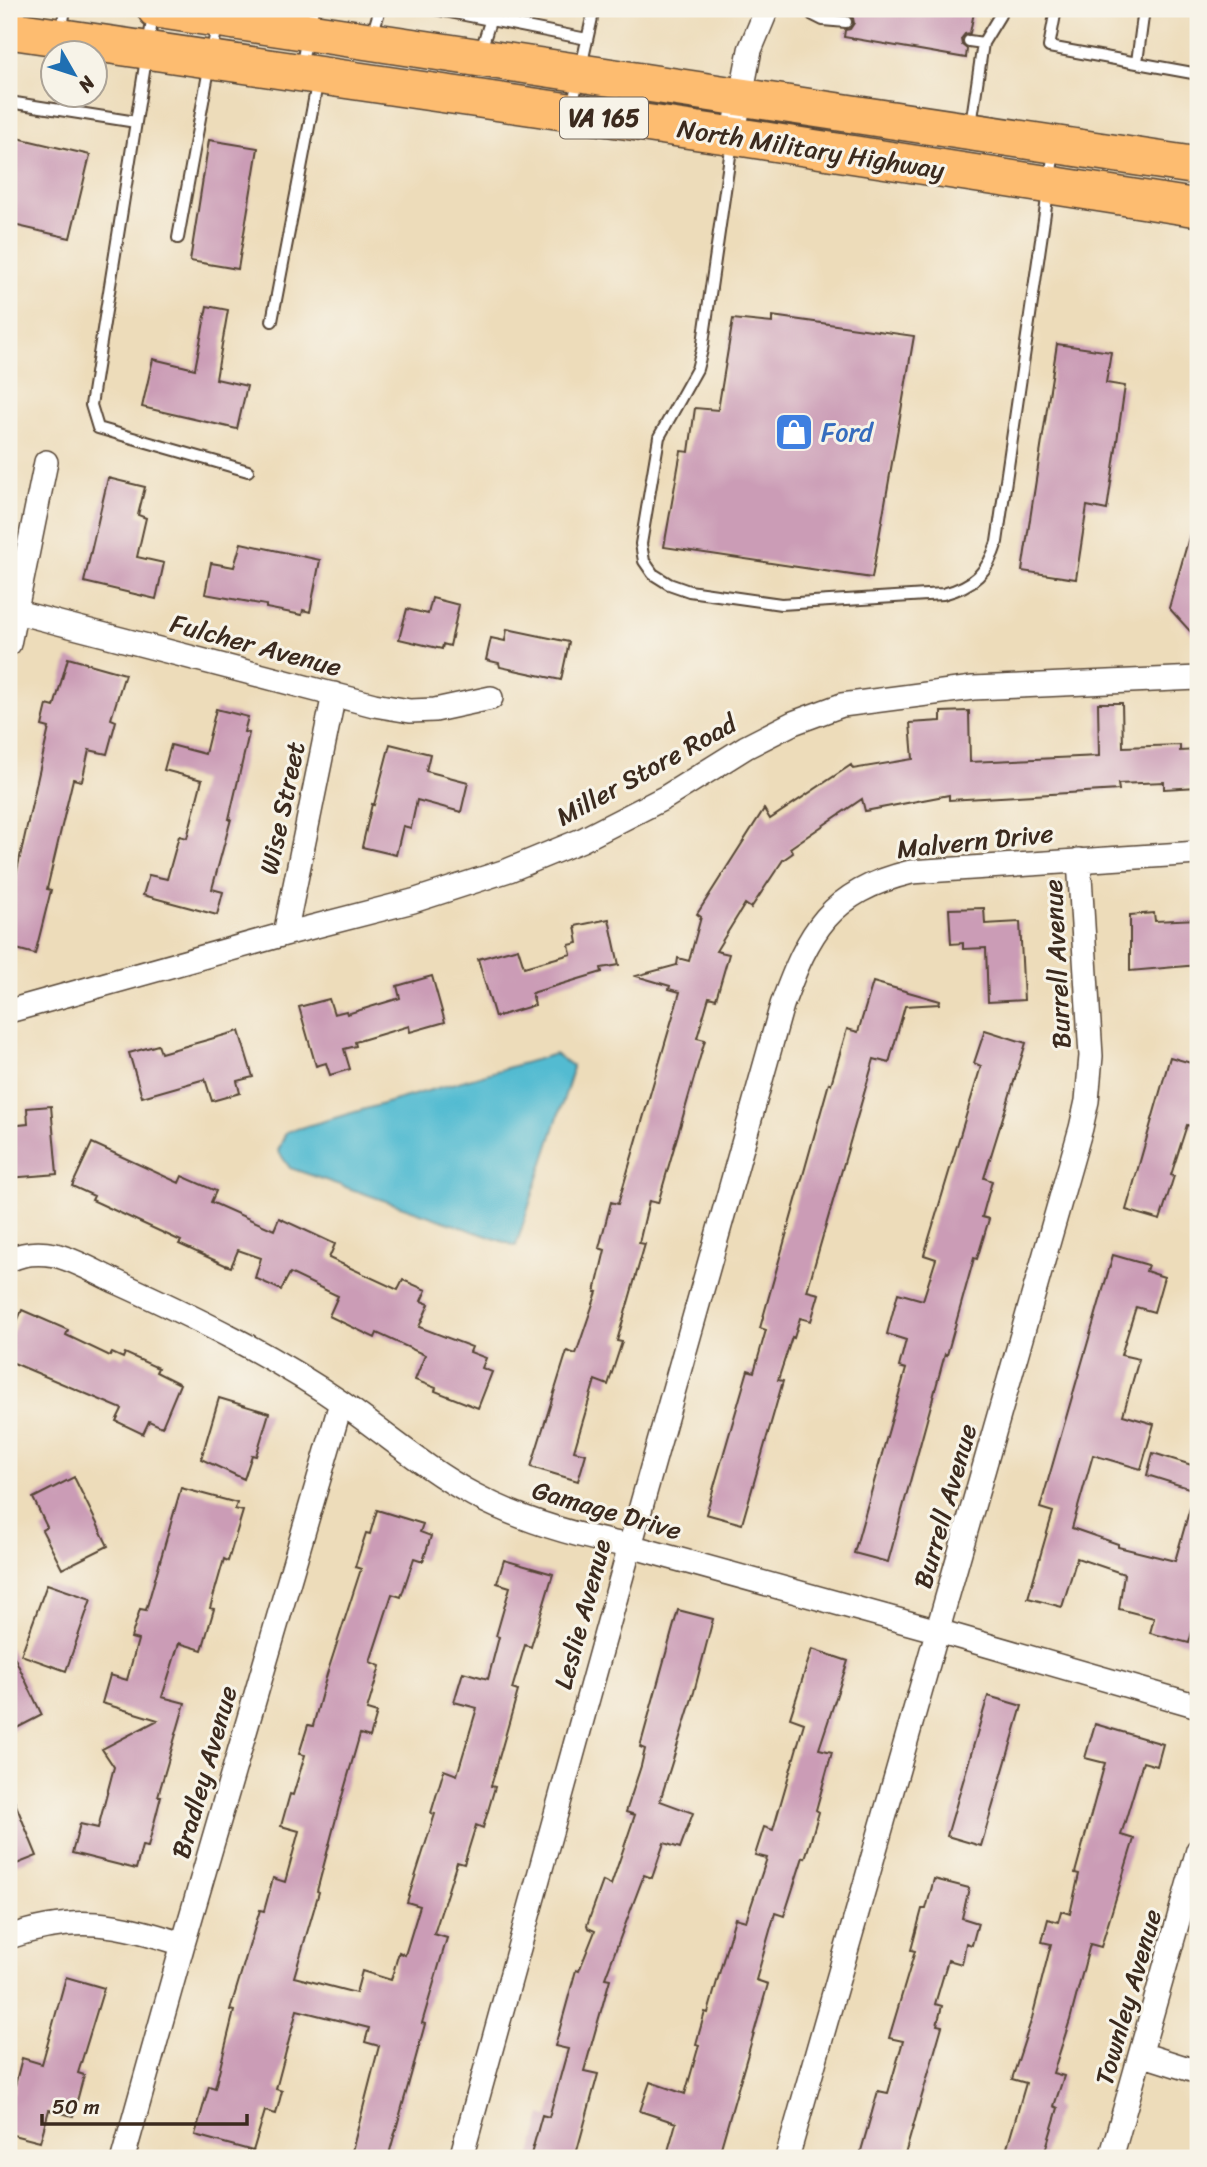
<svg xmlns="http://www.w3.org/2000/svg" width="1207" height="2167" font-family="Sriracha,sans-serif">
  <style>
    .water { fill: #53bbd1; stroke: #477278; stroke-width: 2 }
    .building { fill: #cb9cb6 }
    .lines { fill: none; stroke-linecap: round; stroke-linejoin: round }
    .lane-casing { stroke: #564535; stroke-width: 14 }
    .street-casing { stroke: #564535; stroke-width: 26 }
    .primary-casing { stroke: #564535; stroke-width: 40 }
    .lane { stroke: #fff; stroke-width: 10 }
    .street { stroke: #fff; stroke-width: 23 }
    .primary { stroke: #fdbc70; stroke-width: 37 }
    .labels { text-anchor: middle; stroke-width: 6; stroke-linejoin: round; paint-order: stroke }
    .shield { fill: #f7f3e8; stroke: #73665b; stroke-width: 2 }
    .shield-label { font-size: 24px; font-weight: bold; fill: #3b2a1e }
    .street-label { font-size: 26px; fill: #3b2a1e; stroke: #f7f3e8 }
    .shop-label { font-size: 26px; fill: #366cbe; stroke: #f7f3e8; text-anchor: start }
  </style>
  <rect width="100%" height="100%" fill="#f7f3e8"/>
  <filter id="ink" filterUnits="userSpaceOnUse"><feTurbulence type="fractalNoise" baseFrequency=".0143" numOctaves="2"/><feDisplacementMap in="SourceGraphic" scale="14" xChannelSelector="R" yChannelSelector="G"/><feConvolveMatrix kernelMatrix="1 2 1 2 8 2 1 2 1" color-interpolation-filters="sRGB"/></filter>
  <filter id="wash" filterUnits="userSpaceOnUse"><feTurbulence type="fractalNoise" baseFrequency=".00686" numOctaves="4" result="noise"/><feDisplacementMap in="SourceGraphic" scale="28" xChannelSelector="R" yChannelSelector="G"/><feGaussianBlur stdDeviation="1.57" result="paint"/><feColorMatrix in="noise" values="0 0 0 0 0 0 0 0 0 0 0 0 0 0 0 0 0 1.4 0 .05"/><feComposite in="paint" operator="in"/></filter>
  <g filter="url(#wash)">
    <rect width="100%" height="100%" fill="#eddcba"/>
    <path class="water" d="M555 1054 572 1066V1073L516 1246 290 1168 278 1151 286 1132Z"/>
    <g id="blocks">
      <path class="building" d="M849 9H954L974 12 970 33 965 34 961 39 962 45 967 49 966 58 844 37 845 30 850 29 854 23 853 18 848 14Z
        M9 136 90 155 70 238 9 224Z
        M209 140 258 148 238 269 190 261Z
        M207 306 228 310 216 379 247 386 237 429 142 407 153 359 195 369Z
        M772 316 914 336 872 578 664 547 681 451 689 452 695 408 718 410 733 319 772 323Z
        M1057 344 1111 352 1106 383 1125 386 1107 510 1087 506 1076 579 1022 571Z
        M108 478 145 487 138 515 146 518 137 557 164 563 156 599 84 582Z
        M1192 527 1198 528V640L1169 608Z
        M241 543 320 560 310 612 303 610 302 615 266 608V605L205 594 211 563 234 567Z
        M432 598 459 605 450 646 443 644 442 649 399 639 407 609 428 614Z
        M507 629 569 642 561 680 500 667 499 663 486 660 491 638 505 641Z
        M68 658 125 674 111 719 116 721 107 754 89 750 82 781 73 779 47 889 51 890 35 954 9 947V906L49 728 42 726 47 705 54 707Z
        M1098 703H1122L1123 747 1180 745V751L1198 750V787L1164 789V782L1118 784 1119 790 949 800V795L865 811 862 799 790 848 793 853 783 860 751 908 745 904 716 951 729 954 716 999 709 997 697 1038 705 1040 658 1203 649 1201 639 1243 645 1244 617 1341 622 1342 608 1385 595 1380 574 1451 586 1454 578 1481 531 1467 567 1351 576 1354 597 1292H595L605 1250 599 1248 611 1202 618 1204 680 992 669 989 670 986 636 976 677 965 678 958 689 961 701 917 697 914 764 809 770 819 851 765 853 769 913 759 910 723 941 721V712L969 711 970 762 1099 756Z
        M216 709 248 717 244 732 249 733 229 819H231L212 889 223 892 217 915 143 895 149 875 167 879 179 836 187 838 202 780 164 770 171 745 205 754Z
        M390 744 430 754 426 771 468 782 461 812 417 800 411 828 403 826 396 855 362 847 372 804 374 805Z
        M984 908 985 924 1020 922 1024 1000 988 1002 986 948 963 949V943L951 944 949 909Z
        M1154 913 1155 921 1198 919V965L1130 971V915Z
        M609 919 619 965 601 968 602 972 532 993 535 1005 495 1017 478 959 518 948 524 967 571 954 569 945 578 943 575 926Z
        M432 976 445 1022 410 1032 409 1026 355 1042 356 1046 344 1049 350 1069 330 1075 326 1063 316 1066 299 1007 329 999 334 1014 346 1011 347 1014 400 998 397 986Z
        M873 982 940 1001 939 1004 905 1006 889 1063 874 1059 807 1291 819 1294 811 1321 800 1318 794 1338 792 1337 778 1380 783 1381 742 1524 706 1514 748 1370 754 1372 766 1330 760 1328 829 1083 831 1084 847 1029 858 1032Z
        M985 1030 1026 1043 984 1178 992 1181 982 1217 989 1219 977 1259 974 1258 947 1355 945 1354 888 1562 854 1553 906 1369 899 1367 906 1340 887 1334 898 1293 923 1300 936 1259 924 1255 981 1066 974 1063Z
        M239 1031 253 1077 237 1081 240 1093 212 1101 205 1079 142 1097 129 1053 158 1045 161 1053Z
        M1170 1057 1198 1065V1128L1187 1125 1171 1175 1174 1176 1160 1220 1126 1210Z
        M51 1106 57 1174 9 1178V1126L28 1124 27 1108Z
        M92 1143 179 1183 182 1176 216 1191 211 1202 274 1230 279 1218 335 1244 329 1258 398 1290 403 1280 426 1290 421 1301 429 1304 419 1327 472 1347 470 1352 486 1358 482 1368 492 1372 478 1408 435 1391 436 1388 415 1380 425 1355 377 1333 375 1338 329 1316 338 1296 290 1273 281 1290 255 1278 261 1258 238 1250 231 1267 225 1265 179 1244 181 1241 92 1200 94 1196 72 1186Z
        M1113 1255 1148 1265 1146 1271 1164 1277 1154 1312 1136 1307 1121 1355 1139 1359 1123 1415 1154 1424 1141 1469 1093 1455 1072 1528 1118 1544V1547L1175 1561 1192 1501 1198 1502V1609L1189 1643 1150 1633 1154 1618 1119 1609 1124 1574 1077 1558 1062 1607 1028 1598 1053 1512 1040 1508Z
        M22 1310 68 1330 66 1335 110 1356 112 1353 123 1358 125 1353 158 1368 156 1372 180 1384 162 1427 149 1421 143 1434 116 1421 122 1409 9 1361V1340Z
        M219 1398 269 1413 256 1456 252 1455 244 1479 201 1459Z
        M1153 1453 1198 1467V1491L1147 1475Z
        M74 1477 108 1546 62 1569 42 1530 47 1527 33 1498Z
        M181 1488 237 1503 235 1509 243 1511 228 1561 224 1559 210 1608 214 1609 202 1650 179 1643 162 1697 185 1703 158 1796H161L148 1847 142 1846 136 1869 72 1853 80 1824 98 1828 114 1767 102 1749 158 1720 102 1703 110 1675 127 1680 138 1640 131 1638 140 1609 146 1610Z
        M377 1510 423 1524 420 1532 431 1536 423 1561 414 1558 401 1597 392 1594 370 1662 380 1666 367 1710 377 1713 370 1737 360 1734 339 1807 317 1891 319 1892 294 1977 356 1993 362 1971 391 1980 399 1952 405 1955 420 1906 407 1902 435 1814 431 1813 444 1770 457 1775 477 1708 454 1702 463 1672 488 1679 499 1637 496 1636 510 1587 497 1583 504 1560 553 1574 531 1647 525 1645 512 1689 518 1691 491 1786 495 1787 483 1828 476 1825 464 1864 457 1862 434 1934 447 1938 422 2023 425 2024 388 2158H363L351 2155 379 2046 365 2042 369 2028 297 2010 276 2089 282 2091 276 2114 265 2111 253 2151 195 2135 209 2086 215 2088 234 2011 230 2010 260 1910 264 1911 273 1878 285 1882 299 1831 281 1826 290 1794 293 1795 305 1755 299 1754 308 1725 313 1726 327 1674 361 1569 355 1567 366 1533 370 1534Z
        M47 1584 91 1599 66 1671 21 1655Z
        M678 1610 713 1619 694 1692 660 1801 693 1813 680 1848 664 1843 652 1878 644 1875 605 1978 610 1979 584 2071 598 2074 575 2158H530L542 2115 549 2117 568 2049 555 2046 576 1970 579 1971 595 1931 588 1928 587 1925 603 1881 611 1885 635 1815 626 1812 641 1766 645 1749 640 1747Z
        M9 1646 42 1715 9 1732Z
        M812 1649 848 1661 819 1749 832 1752 816 1810 819 1812 810 1843 805 1858 803 1857 784 1916 775 1913 756 1980 768 1984 718 2158H666L676 2123 640 2111 650 2082 685 2094 699 2045 696 2044 705 2012 708 2013 735 1918 746 1921 767 1858 755 1855 764 1827 773 1830 804 1723 790 1718Z
        M988 1696 1022 1706 981 1846 947 1836Z
        M1095 1724 1163 1744 1157 1766 1143 1762 1121 1835 1134 1839 1101 1947 1090 1944 1070 2020 1053 2073 1064 2076 1054 2106 1058 2108 1043 2158H1004L1026 2083 1012 2079 1032 2018 1051 1944 1042 1942 1048 1919 1058 1922 1061 1911 1070 1914 1079 1874 1075 1873 1105 1763 1085 1758Z
        M9 1788 37 1856 9 1867Z
        M934 1879 969 1888 962 1918 978 1923 972 1945 966 1943 962 1964 948 1960 935 2004 942 2006 937 2025 942 2026 904 2158H859L878 2091 888 2093 903 2041 889 2038 915 1951 911 1950 922 1909H926Z
        M66 1977 104 1988 78 2073 84 2075 73 2116 49 2110 40 2142 9 2134V2092L13 2093 22 2058 42 2064Z"/>
    </g>
  </g>
  <g filter="url(#ink)">
    <use href="#blocks" fill-opacity="0" stroke="#564535" stroke-width="2"/>
    <g class="lines">
      <defs>
        <path id="lane" d="M434 9 587 39
          M813 9V15L823 20 846 22
          M1056 9 1049 47 1198 74
          M153 15 91 405 98 428 248 471
          M61 34 65 9
          M372 35 380 9
          M969 41 983 43
          M480 53 494 9
          M1137 62 1144 9
          M301 67 313 9
          M9 102 136 122
          M572 107 594 9
          M971 125 983 43 1000 15 1001 9
          M732 142 702 350 697 369 659 437 641 544 644 561 653 574 669 584 689 591 781 604 943 594C974 586 988 572 997 542L1054 151
          M178 238 217 25
          M272 321 318 79"/>
        <path id="street" d="M733 136 750 50 767 9
          M9 610 374 705 410 711 435 710 491 698
          M9 644 46 462
          M285 934 334 694
          M9 1011 285 934 413 901 509 870 582 840 666 797 746 747 793 723 842 705 973 688 1198 678
          M9 1260C23 1253 39 1252 55 1255 76 1260 99 1274 119 1283 196 1318 274 1356 343 1404 386 1434 427 1470 474 1495 523 1521 575 1536 630 1546L938 1631 1198 1706
          M9 1937C76 1914 117 1923 183 1944
          M1141 2054 1198 2072
          M123 2158 183 1944 341 1403
          M461 2158 630 1546 782 1005C809 931 829 892 911 872L1198 853
          M787 2158 1081 1128 1087 1101 1091 1056 1079 860
          M1111 2158 1198 1850"/>
        <path id="primary" d="M156 9 1198 166
          M9 30 733 136 1198 208"/>
      </defs>
      <use href="#lane" class="lane-casing"/>
      <use href="#street" class="street-casing"/>
      <use href="#primary" class="primary-casing"/>
      <use href="#lane" class="lane"/>
      <use href="#street" class="street"/>
      <use href="#primary" class="primary"/>
    </g>
  </g>
  <defs>
    <symbol id="shop-square" viewBox="-11 -11 22 22"><rect x="-9" y="-9" width="18" height="18" rx="4" fill="#3f7fe0" stroke="#f7f3e8"/><path d="M-5-2.5h2.3a2.7 3.5 0 0 1 5.4 0H5L5.5 6h-11ZM-1.5-2.5h3a1.5 2.3 0 0 0-3 0Z" fill="#fff"/></symbol>
  </defs>
  <g fill-rule="evenodd">
    <use href="#shop-square" x="772" y="410" width="44" height="44"/>
  </g>
  <g class="labels">
    <rect class="shield" x="560" y="97.5" width="88" height="41" rx="5"/>
    <g class="shield-label">
      <text x="604" y="126">VA 165</text>
    </g>
    <g class="street-label">
      <text transform="translate(811 149) rotate(9)" y="9">North Military Highway</text>
      <text transform="translate(256 645) rotate(15)" y="9">Fulcher Avenue</text>
      <text transform="translate(646 770) rotate(-29)" y="9">Miller Store Road</text>
      <text transform="translate(282 808) rotate(-78)" y="9">Wise Street</text>
      <text transform="translate(975 841) rotate(-6)" y="9">Malvern Drive</text>
      <text transform="translate(1057 964) rotate(-93)" y="9">Burrell Avenue</text>
      <text transform="translate(945 1506) rotate(-74)" y="9">Burrell Avenue</text>
      <text transform="translate(607 1510) rotate(16)" y="9">Gamage Drive</text>
      <text transform="translate(582 1614) rotate(-75)" y="9">Leslie Avenue</text>
      <text transform="translate(204 1772) rotate(-74)" y="9">Bradley Avenue</text>
      <text transform="translate(1128 1997) rotate(-74)" y="9">Townley Avenue</text>
    </g>
    <g class="shop-label">
      <text x="821" y="441">Ford</text>
    </g>
  </g>
  <rect width="1207" height="2167" fill="none" stroke="#f7f3e8" stroke-width="35"/>
  <g transform="translate(74 74) rotate(129)"><circle r="33" fill="#f7f3e8" stroke="#aca397" stroke-width="2"/>
  <path d="M0-5L12 26L0 18L-12 26Z" fill="#1f6fb2"/>
  <text y="-10" font-size="19" font-weight="bold" text-anchor="middle" fill="#3b2a1e">N</text>
  </g>
  <path d="M42 2114v10h205v-10" fill="none" stroke="#3b2a1e" stroke-width="3.5"/>
  <text x="52" y="2114" font-size="21" fill="#3b2a1e" stroke="#f7f3e8" stroke-width="5" paint-order="stroke">50 m</text>
</svg>
